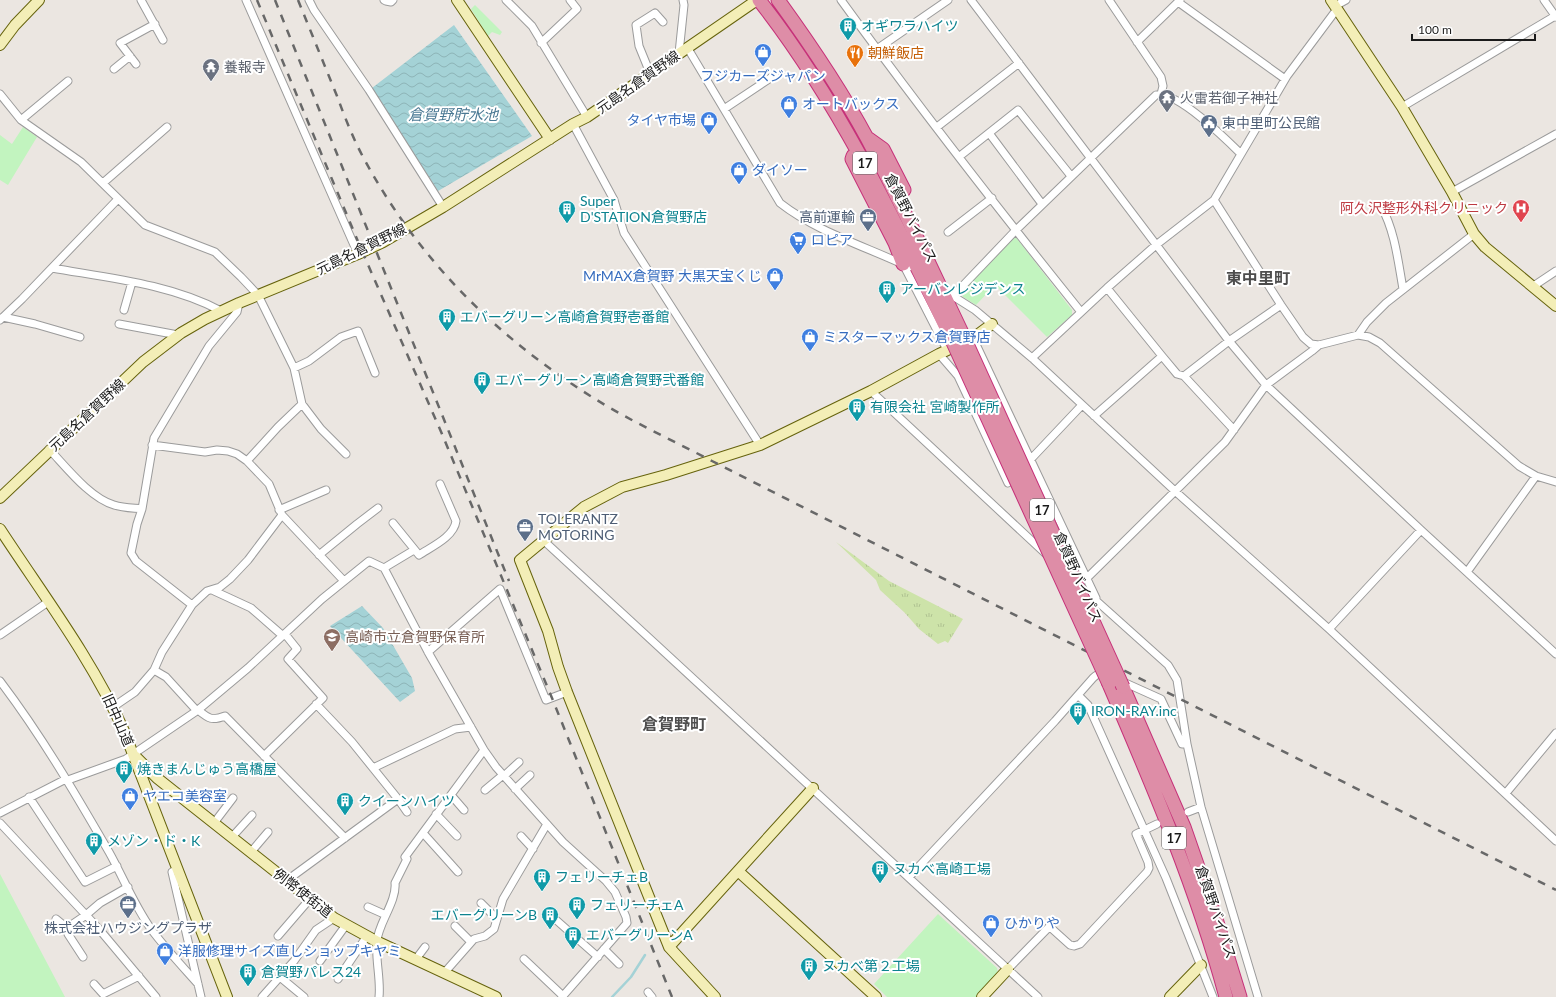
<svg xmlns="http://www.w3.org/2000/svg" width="1556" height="997" font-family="Lato,'Noto Sans JP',sans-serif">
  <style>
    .grass { fill: url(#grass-tufts) }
    .park { fill: #c2f4bf }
    .water { fill: url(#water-waves) }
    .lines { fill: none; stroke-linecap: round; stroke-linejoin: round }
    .stream { stroke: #a4d2d6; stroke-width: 2.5 }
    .street-casing { stroke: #9b9b9b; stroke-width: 9 }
    .secondary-casing { stroke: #66630d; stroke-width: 12 }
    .highway-casing { stroke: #c63179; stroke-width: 15 }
    .street { stroke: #fff; stroke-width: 7 }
    .secondary { stroke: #f3eeb7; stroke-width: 10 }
    .highway { stroke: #de8da7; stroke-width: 13 }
    .rail { stroke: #686868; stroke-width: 2.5; stroke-dasharray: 8 8; stroke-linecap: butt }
    .highway-bridge-casing { stroke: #c63179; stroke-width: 15; stroke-linecap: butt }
    .highway-bridge { stroke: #de8da7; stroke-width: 13 }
    .labels { text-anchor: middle; stroke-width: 4; stroke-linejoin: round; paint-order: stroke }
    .shield { fill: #fff; stroke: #5f5f5f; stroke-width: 1 }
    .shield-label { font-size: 13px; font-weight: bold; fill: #1a1a1a }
    .culture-label { font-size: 14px; fill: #0d838f; stroke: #fff; text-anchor: start }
    .food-label { font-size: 14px; fill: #c56008; stroke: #fff; text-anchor: start }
    .worship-label { font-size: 14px; fill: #5b616d; stroke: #fff; text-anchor: start }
    .shop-label { font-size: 14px; fill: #366cbe; stroke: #fff; text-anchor: start }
    .street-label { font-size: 14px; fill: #1a1a1a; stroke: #fff }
    .service-label { font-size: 14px; fill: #4e5e75; stroke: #fff; text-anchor: start }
    .health-label { font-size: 14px; fill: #be3a42; stroke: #fff; text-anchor: end }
    .education-label { font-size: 14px; fill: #785e54; stroke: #fff; text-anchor: start }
    .water-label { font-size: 15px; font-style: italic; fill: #4a7893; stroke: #fff }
    .quarter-label { font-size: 16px; font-weight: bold; fill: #4d4d4d; stroke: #fff }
  </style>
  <defs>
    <pattern id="grass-tufts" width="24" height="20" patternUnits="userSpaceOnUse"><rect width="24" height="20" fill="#cde3a9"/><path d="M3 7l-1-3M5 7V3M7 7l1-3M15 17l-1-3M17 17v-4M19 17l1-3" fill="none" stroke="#afc291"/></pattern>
    <pattern id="water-waves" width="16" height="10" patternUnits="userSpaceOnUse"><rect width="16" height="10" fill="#a4d2d6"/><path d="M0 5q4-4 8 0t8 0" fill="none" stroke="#8db4b7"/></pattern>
  </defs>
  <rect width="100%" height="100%" fill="#ebe6e1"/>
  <path class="grass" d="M836 542 889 581 963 619 948 643 945 641 938 644 919 629 905 613 880 590 876 580Z"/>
  <path class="park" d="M475 5 502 32 500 35 492 32 488 36 471 9Z
    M23 127 37 137 8 185 0 180V135L12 144Z
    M1015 236 1072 310V315L1047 337 995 285 976 305 963 297 961 291Z
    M0 874 65 997H0Z
    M938 914 997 968 998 974 976 997H887L874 984Z"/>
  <path class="water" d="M454 25 532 136 438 191 372 88Z
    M362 606 383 628 412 678 415 691 400 702 330 626Z"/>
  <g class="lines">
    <path class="stream" d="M612 997 631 977 645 955"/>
    <defs>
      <path id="street" d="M141 0 163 40
        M246 0 358 254
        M309 0 314 10 369 90 443 207
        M384 0 386 1 391 2 393 0
        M506 0 532 26 587 117
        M841 0C918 106 999 210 1081 312
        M971 0 1229 341 1266 385 1421 530 1556 654
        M1109 0 1161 77 1163 86 1161 94
        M1544 0 1556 17
        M1178 2 1285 79
        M1335 6 1346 0
        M1137 42 1180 0
        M541 43 577 9 570 0
        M687 47 780 203C817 232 867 247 909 267
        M877 49 948 0
        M679 53 684 5 683 0
        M136 64 120 43 155 24
        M114 69 130 56
        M650 73 639 46 636 25 655 13 663 22
        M0 94 21 120 81 162 145 225 215 252 241 277 258 295 294 368 302 404 278 427 247 461 269 484 282 515 344 581
        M1402 107 1555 16
        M724 109 775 75
        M21 120 68 81
        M573 124 614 200 624 233 760 445
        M937 127 1019 63
        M989 133 1042 204
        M960 156 1018 110 1071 176
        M103 183 167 127
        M1452 192 1556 134
        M1214 200 1281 305 1303 337 1311 344 1319 345 1358 335 1369 337 1380 343 1519 466 1536 476 1556 482
        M1381 206C1395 231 1398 261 1403 289
        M948 232 992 198
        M903 264 947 350
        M52 268C109 278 170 284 221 311
        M1532 287 1556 271
        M1107 288 1162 356 1177 374 1184 376 1229 341 1281 305
        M948 293 975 310 1032 358 1176 492 1329 629 1556 841
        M953 296 1016 230 1156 95C1176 90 1226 139 1241 154
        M124 310 132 282
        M3 317 35 324 80 337
        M0 320 22 299 118 199
        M119 324 178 335
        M1358 335 1367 322 1386 303 1474 234
        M973 338 1096 598
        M939 354 958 376 1008 483
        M1032 358 1107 288 1156 245 1214 200 1287 76 1337 9
        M294 368 309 361 341 337 358 331 375 373
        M1184 376 1234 430
        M871 391 1047 555
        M302 404 321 429 346 454
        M1094 416 1162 356
        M152 445 205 452 217 450 228 451 237 454 247 461
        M49 449C67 468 90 498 114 505 123 508 133 508 142 509
        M1030 460 1082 405
        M279 510 326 490
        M393 523 419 555C431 547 454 537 456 521L440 484
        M543 540 1038 997
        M319 555 357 524 378 508
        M384 568 414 550
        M1467 572 1536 476
        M1087 578 1225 442 1266 385 1312 351 1319 345
        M1081 587 1168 665 1177 680 1187 744 1201 807 1258 997
        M212 590 251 608 283 636
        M192 605 136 561 131 553 137 524 142 509 154 438 209 346 237 312 239 303
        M1329 629 1421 530
        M0 635 48 602
        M428 652 500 589 546 700 567 692
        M154 670 166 677 197 711
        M0 681C41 735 75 793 109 852 123 877 134 905 151 929 165 948 182 966 198 984
        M1121 681 1161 699 1182 744H1187
        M1078 695 1088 705 1166 878 1213 997
        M113 707 135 692 154 670 162 652 192 605 207 591 220 587 230 579 248 560 282 515
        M198 710C209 719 212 721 225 716L345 838
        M264 756 323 698 288 659 297 649 285 634
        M373 768 455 729 471 727
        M504 776 519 762
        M68 780 126 759 198 710 248 668 322 599 369 561 384 568 428 652 484 750 496 767 563 842 606 881 615 892 626 917 627 923 562 997
        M515 789 530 775
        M485 790 503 775
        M1506 793 1556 733
        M451 795 464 810
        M29 797 85 882 117 866
        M398 799 407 812
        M1188 812 1201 807
        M0 813 66 779
        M436 814 457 836
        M0 823 99 929 156 997
        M214 823 233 798
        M423 833 458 872
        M521 836 533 849
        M232 837 252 815
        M251 852 268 832
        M178 869 172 872 201 997
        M909 877 1055 721 1093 678C1097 674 1101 672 1106 674
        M286 881 398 799 352 742 316 704
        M481 903 497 919
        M368 907 386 915
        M56 919 67 928 86 915 100 903 128 887
        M555 919 598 957
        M455 926 471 942
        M67 928 68 934 83 957
        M278 936 309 900
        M604 949 619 964
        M416 959 425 947
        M524 959 563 996
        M320 961 346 925
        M1008 969 1049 927H1050L1070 945 1074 946 1080 944 1147 872 1149 868 1148 862 1136 834 1157 824
        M445 972 474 939 485 936 494 929 503 899 547 824
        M280 977 304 997
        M338 979 367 936
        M94 984 103 994 139 976
        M648 992 652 997
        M262 997 294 961 316 930 334 918
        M379 997C381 979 375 959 377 941 378 924 397 901 395 883L407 859 405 857 484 750"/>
      <path id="secondary" d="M457 0 550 139
        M1331 0 1402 107 1452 192 1474 234 1485 247 1556 306
        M0 45 15 25 39 0
        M0 498 143 362 181 333 205 319 239 303 358 254 383 242 443 207 573 124 587 117 757 0
        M0 529C43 595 92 659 124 731L227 997
        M136 757 157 778 334 918 376 941 496 997
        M738 871 876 997
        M669 947 813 788
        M715 997 669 947 567 692 558 667 548 631 520 560 584 507 622 487 666 475 760 445 871 391 939 354 973 338 992 324
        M982 997 1008 969
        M1170 997 1201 965"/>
      <path id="highway" d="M759 0C840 103 895 221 951 338
        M778 0C810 44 841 90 867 138 901 202 931 268 962 333
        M869 139 883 149 904 190
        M853 156 852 159 895 243 903 264
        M1109 684C1153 786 1197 889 1226 997
        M1123 687 1184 827 1216 919 1240 997"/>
    </defs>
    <use href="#street" class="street-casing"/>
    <use href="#secondary" class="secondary-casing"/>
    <use href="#highway" class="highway-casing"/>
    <use href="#street" class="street"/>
    <use href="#secondary" class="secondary"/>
    <use href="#highway" class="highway"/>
    <path class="rail" d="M257 0 362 251 442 434 552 698 672 997
      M275 0 509 581
      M298 0C311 32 324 64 337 96 344 115 352 136 362 155 416 257 495 336 592 397 630 421 672 440 712 461L1556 890"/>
    <defs>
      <path id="highway-bridge" d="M962 333 1123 687
        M951 338 1109 684"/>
    </defs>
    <use href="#highway-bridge" class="highway-bridge-casing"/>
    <use href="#highway-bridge" class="highway-bridge"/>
  </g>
  <defs>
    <symbol id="building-pin" viewBox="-11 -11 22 30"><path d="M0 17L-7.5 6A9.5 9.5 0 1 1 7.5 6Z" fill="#0f9aa8" stroke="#fff"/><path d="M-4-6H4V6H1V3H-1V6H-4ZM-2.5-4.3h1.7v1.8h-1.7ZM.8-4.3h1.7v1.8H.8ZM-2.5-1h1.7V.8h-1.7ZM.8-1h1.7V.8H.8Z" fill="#fff"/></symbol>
    <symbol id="shop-pin" viewBox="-11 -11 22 30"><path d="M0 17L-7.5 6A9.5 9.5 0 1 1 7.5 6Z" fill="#3f7fe0" stroke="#fff"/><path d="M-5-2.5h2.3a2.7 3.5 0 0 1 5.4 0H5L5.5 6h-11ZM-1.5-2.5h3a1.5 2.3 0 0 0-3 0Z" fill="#fff"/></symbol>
    <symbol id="restaurant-pin" viewBox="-11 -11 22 30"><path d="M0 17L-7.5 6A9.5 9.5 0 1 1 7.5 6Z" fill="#e8710a" stroke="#fff"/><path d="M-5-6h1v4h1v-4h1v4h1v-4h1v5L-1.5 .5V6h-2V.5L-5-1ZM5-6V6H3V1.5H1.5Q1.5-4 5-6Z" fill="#fff"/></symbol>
    <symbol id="temple-pin" viewBox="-11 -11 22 30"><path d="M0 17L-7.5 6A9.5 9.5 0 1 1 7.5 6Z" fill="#6b7280" stroke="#fff"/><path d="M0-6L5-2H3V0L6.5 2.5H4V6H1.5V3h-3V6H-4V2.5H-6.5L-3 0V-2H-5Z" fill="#fff"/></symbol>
    <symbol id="civic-pin" viewBox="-11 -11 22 30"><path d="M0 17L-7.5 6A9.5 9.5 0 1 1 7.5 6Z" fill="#5c6f8a" stroke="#fff"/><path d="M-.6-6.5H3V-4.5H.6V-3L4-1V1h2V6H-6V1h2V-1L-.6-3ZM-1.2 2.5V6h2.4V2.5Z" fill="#fff"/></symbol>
    <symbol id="hospital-pin" viewBox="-11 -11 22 30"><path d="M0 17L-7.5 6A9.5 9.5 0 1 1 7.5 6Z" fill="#e0444e" stroke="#fff"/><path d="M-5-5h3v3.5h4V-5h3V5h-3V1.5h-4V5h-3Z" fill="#fff"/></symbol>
    <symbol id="office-pin" viewBox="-11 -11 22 30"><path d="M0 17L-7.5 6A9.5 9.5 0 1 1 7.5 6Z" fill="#5c6f8a" stroke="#fff"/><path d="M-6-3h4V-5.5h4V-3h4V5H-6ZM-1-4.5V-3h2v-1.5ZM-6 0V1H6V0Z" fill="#fff"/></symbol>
    <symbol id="supermarket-pin" viewBox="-11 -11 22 30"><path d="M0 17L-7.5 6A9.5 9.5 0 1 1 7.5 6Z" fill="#3f7fe0" stroke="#fff"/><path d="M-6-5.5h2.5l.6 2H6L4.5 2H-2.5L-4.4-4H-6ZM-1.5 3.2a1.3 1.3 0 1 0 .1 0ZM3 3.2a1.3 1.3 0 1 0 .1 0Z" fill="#fff"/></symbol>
    <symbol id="school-pin" viewBox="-11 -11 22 30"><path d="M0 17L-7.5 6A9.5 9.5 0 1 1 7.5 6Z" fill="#8d6e63" stroke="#fff"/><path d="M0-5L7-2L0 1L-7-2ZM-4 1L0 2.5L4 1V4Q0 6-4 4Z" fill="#fff"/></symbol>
  </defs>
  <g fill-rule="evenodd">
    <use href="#building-pin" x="838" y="16" width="20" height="27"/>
    <use href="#shop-pin" x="753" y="42" width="20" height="27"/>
    <use href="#restaurant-pin" x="845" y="43" width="20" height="27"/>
    <use href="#temple-pin" x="201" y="57" width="20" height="27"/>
    <use href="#temple-pin" x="1157" y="88" width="20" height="27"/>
    <use href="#shop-pin" x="779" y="94" width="20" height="27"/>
    <use href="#shop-pin" x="699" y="110" width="20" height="27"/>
    <use href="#civic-pin" x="1199" y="113" width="20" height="27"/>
    <use href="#shop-pin" x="729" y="160" width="20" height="27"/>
    <use href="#hospital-pin" x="1511" y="198" width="20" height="27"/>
    <use href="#building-pin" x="557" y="199" width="20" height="27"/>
    <use href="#office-pin" x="858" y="207" width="20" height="27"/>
    <use href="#supermarket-pin" x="788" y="230" width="20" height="27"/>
    <use href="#shop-pin" x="765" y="266" width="20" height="27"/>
    <use href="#building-pin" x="877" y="279" width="20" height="27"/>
    <use href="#building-pin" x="437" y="307" width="20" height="27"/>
    <use href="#shop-pin" x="800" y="327" width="20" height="27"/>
    <use href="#building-pin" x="472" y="370" width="20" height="27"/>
    <use href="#building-pin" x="847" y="397" width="20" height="27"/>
    <use href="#office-pin" x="515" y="517" width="20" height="27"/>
    <use href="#school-pin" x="322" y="627" width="20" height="27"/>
    <use href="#building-pin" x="1068" y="701" width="20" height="27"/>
    <use href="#building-pin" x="114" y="759" width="20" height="27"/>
    <use href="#shop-pin" x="120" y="786" width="20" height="27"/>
    <use href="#building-pin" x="335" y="791" width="20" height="27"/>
    <use href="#building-pin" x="84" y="831" width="20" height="27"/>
    <use href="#building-pin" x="870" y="859" width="20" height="27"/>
    <use href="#building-pin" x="532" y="867" width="20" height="27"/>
    <use href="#office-pin" x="118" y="894" width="20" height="27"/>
    <use href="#building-pin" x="567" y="895" width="20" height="27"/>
    <use href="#building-pin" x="540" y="905" width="20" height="27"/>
    <use href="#shop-pin" x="981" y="913" width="20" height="27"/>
    <use href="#building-pin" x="563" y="925" width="20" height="27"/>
    <use href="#shop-pin" x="155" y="941" width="20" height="27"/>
    <use href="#building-pin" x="799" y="956" width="20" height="27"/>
    <use href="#building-pin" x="238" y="962" width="20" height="27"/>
  </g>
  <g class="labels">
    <g class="shield">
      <rect x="853" y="152" width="24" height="22" rx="3"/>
      <rect x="1030" y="499" width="24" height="22" rx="3"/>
      <rect x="1162" y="827" width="24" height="22" rx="3"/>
    </g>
    <g class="shield-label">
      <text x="865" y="168">17</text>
      <text x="1042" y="515">17</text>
      <text x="1174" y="843">17</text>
    </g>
    <g class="culture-label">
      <text x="861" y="31">オギワラハイツ</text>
      <text x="580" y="206">Super<tspan x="580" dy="16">D'STATION倉賀野店</tspan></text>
      <text x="900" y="294">アーバンレジデンス</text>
      <text x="460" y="322">エバーグリーン高崎倉賀野壱番館</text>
      <text x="495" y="385">エバーグリーン高崎倉賀野弐番館</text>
      <text x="870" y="412">有限会社 宮崎製作所</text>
      <text x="1091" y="716">IRON-RAY.inc</text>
      <text x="137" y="774">焼きまんじゅう高橋屋</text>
      <text x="358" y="806">クイーンハイツ</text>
      <text x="107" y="846">メゾン・ド・K</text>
      <text x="893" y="874">ヌカべ高崎工場</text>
      <text x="555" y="882">フェリーチェB</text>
      <text x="590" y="910">フェリーチェA</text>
      <text x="537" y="920" text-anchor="end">エバーグリーンB</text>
      <text x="586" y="940">エバーグリーンA</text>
      <text x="822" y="971">ヌカべ第２工場</text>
      <text x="261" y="977">倉賀野パレス24</text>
    </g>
    <g class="food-label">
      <text x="868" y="58">朝鮮飯店</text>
    </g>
    <g class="worship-label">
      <text x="224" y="72">養報寺</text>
      <text x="1180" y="103">火雷若御子神社</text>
    </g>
    <g class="shop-label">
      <text x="763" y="81" text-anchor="middle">フジカーズジャパン</text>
      <text x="802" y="109">オートバックス</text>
      <text x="696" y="125" text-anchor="end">タイヤ市場</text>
      <text x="752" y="175">ダイソー</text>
      <text x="811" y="245">ロピア</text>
      <text x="762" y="281" text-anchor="end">MrMAX倉賀野 大黒天宝くじ</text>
      <text x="823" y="342">ミスターマックス倉賀野店</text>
      <text x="143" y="801">ヤエコ美容室</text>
      <text x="1004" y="928">ひかりや</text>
      <text x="178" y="956">洋服修理サイズ直しショップキヤミ</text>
    </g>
    <g class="street-label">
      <text transform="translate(638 82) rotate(-35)" y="5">元島名倉賀野線</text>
      <text transform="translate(911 218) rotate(63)" y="5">倉賀野バイパス</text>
      <text transform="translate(361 249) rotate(-26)" y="5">元島名倉賀野線</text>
      <text transform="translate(87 415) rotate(-43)" y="5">元島名倉賀野線</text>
      <text transform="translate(1078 577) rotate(66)" y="5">倉賀野バイパス</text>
      <text transform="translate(118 720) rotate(66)" y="5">旧中山道</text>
      <text transform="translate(303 893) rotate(38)" y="5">例幣使街道</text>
      <text transform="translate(1216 912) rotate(71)" y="5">倉賀野バイパス</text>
    </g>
    <g class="service-label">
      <text x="1222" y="128">東中里町公民館</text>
      <text x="855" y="222" text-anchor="end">高前運輸</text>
      <text x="538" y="524">TOLERANTZ<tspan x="538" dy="16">MOTORING</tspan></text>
      <text x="128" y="933" text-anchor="middle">株式会社ハウジングプラザ</text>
    </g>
    <g class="health-label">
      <text x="1508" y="213">阿久沢整形外科クリニック</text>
    </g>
    <g class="education-label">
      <text x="345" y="642">高崎市立倉賀野保育所</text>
    </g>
    <g class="water-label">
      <text x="453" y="120">倉賀野貯水池</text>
    </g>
    <g class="quarter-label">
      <text x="1258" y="284">東中里町</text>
      <text x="674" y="730">倉賀野町</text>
    </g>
  </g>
  <path d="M1412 34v6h123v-6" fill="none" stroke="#1a1a1a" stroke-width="2"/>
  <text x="1418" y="34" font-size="12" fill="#1a1a1a" stroke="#ffffff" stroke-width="3" paint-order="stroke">100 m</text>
</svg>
